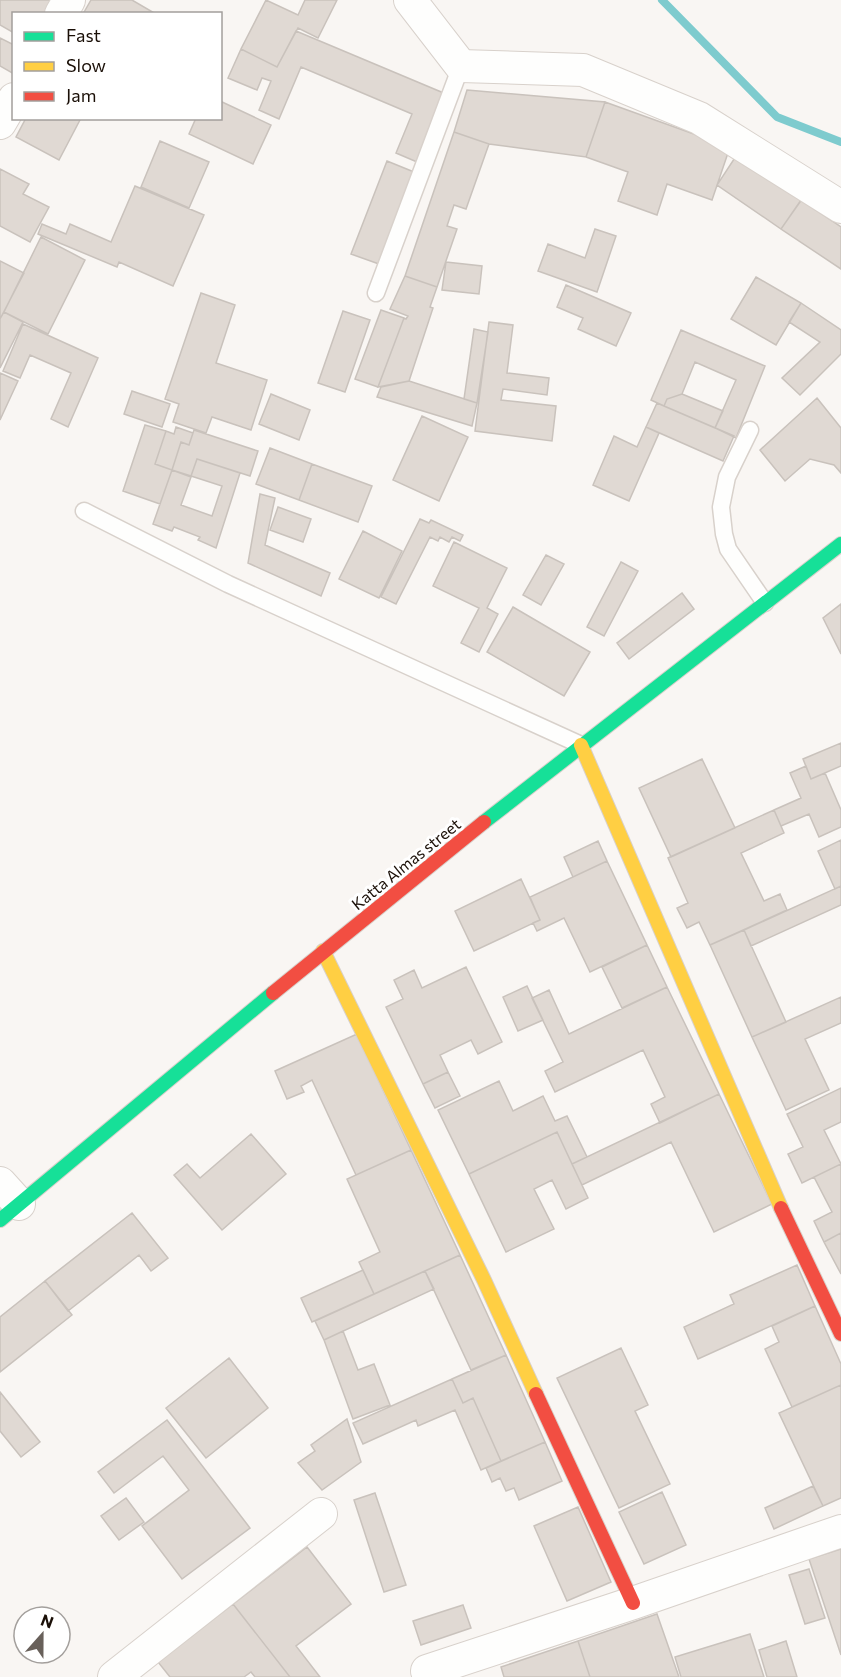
<svg xmlns="http://www.w3.org/2000/svg" width="841" height="1677" font-family="Commissioner,sans-serif">
  <style>
    .lines { fill: none; stroke-linecap: round; stroke-linejoin: round }
    .stream { stroke: #7ecbce; stroke-width: 8 }
    .building { fill: #e0d9d3; stroke: #c9c2bc; stroke-width: 1.5 }
    .lane-casing { stroke: #d8d1cb; stroke-width: 19 }
    .street-casing { stroke: #d8d1cb; stroke-width: 34 }
    .fast-casing { stroke: #d8d1cb; stroke-width: 16 }
    .slow-casing { stroke: #d8d1cb; stroke-width: 16 }
    .jam-casing { stroke: #d8d1cb; stroke-width: 16 }
    .lane { stroke: #fefefd; stroke-width: 16 }
    .street { stroke: #fefefd; stroke-width: 32 }
    .fast { stroke: #16e098; stroke-width: 14 }
    .slow { stroke: #ffcf43; stroke-width: 14 }
    .jam { stroke: #f24e42; stroke-width: 14 }
    .labels { text-anchor: middle; stroke-width: 6; stroke-linejoin: round; paint-order: stroke }
    .street-label { font-size: 16px; fill: #1a0f07; stroke: #fff }
  </style>
  <rect width="100%" height="100%" fill="#f9f6f3"/>
  <g class="lines">
    <path class="stream" d="M662 0 777 117 841 142"/>
  </g>
  <path class="building" d="M0 0H61L53 14H14V33L0 25Z
    M91 0H132L156 14H83Z
    M266 0 298 15 305 0H337L318 38 298 28 277 67 241 49Z
    M296 31 446 94 417 162 396 153 412 114 301 67 279 119 259 110 271 81 262 78 257 90 228 78 241 49 277 67Z
    M0 38 14 45V74L0 66Z
    M467 90 605 102 586 157 489 144 454 132Z
    M220 101 271 125 253 164 189 134 196 118H220Z
    M605 102 730 147 712 200 667 184 657 215 618 201 628 172 586 157Z
    M26 118H81L59 160 16 137Z
    M454 132 489 144 466 209 454 205 447 226 457 229 437 287 405 276Z
    M160 141 209 162 189 208 141 187Z
    M740 150 805 195 781 229 717 185Z
    M387 161 414 172 379 264 351 254Z
    M0 169 29 184 23 194 49 207 30 242 0 226Z
    M135 186 204 215 173 286 119 262 117 267 38 234 42 224 66 234 70 224 111 242Z
    M801 200 841 227V269L781 229Z
    M595 229 616 236 597 292 538 271 548 244 585 258Z
    M41 237 85 260 48 334 4 312Z
    M0 261 24 273 0 319Z
    M446 262 482 266 479 294 442 290Z
    M405 276 437 287 430 307 433 308 409 381 378 387 404 318 406 319 408 316 390 309Z
    M756 277 801 303 776 345 731 319Z
    M566 285 631 313 616 346 578 329 583 318 557 307Z
    M201 293 235 305 216 363 267 380 251 430 212 417 206 433 173 422 179 404 165 399Z
    M801 303 841 330V354L800 395 782 378 820 342 789 322Z
    M381 310 404 318 378 387 355 379Z
    M343 311 370 320 345 392 318 383Z
    M4 312 23 322 0 368V319Z
    M489 322 513 325 507 373 549 378 547 395 503 389 501 400 556 406 552 441 475 431Z
    M23 324 98 358 68 427 51 419 71 373 30 355 20 378 3 371Z
    M474 329 488 332 477 403 464 399Z
    M681 330 765 366 736 438 715 428 736 380 695 362 682 394 667 399 664 406 651 400Z
    M0 373 18 381 0 420Z
    M409 381 477 403 472 426 377 397 381 387Z
    M132 391 170 404 162 427 124 414Z
    M271 394 310 410 299 440 259 424Z
    M682 394 723 411 715 428 664 406 667 399Z
    M817 398 841 428V473L834 465 810 459 785 481 760 450Z
    M657 403 734 436 723 461 646 427Z
    M422 416 468 437 439 501 393 480Z
    M145 425 166 431 155 464 172 470 160 504 123 491Z
    M176 427 193 433 189 445 181 442 172 470 155 464 166 431 174 434Z
    M646 427 659 433 629 501 593 485 614 436 637 447Z
    M194 430 258 451 250 476 197 459 191 476 172 470 181 442 189 445Z
    M270 448 312 464 299 500 256 484Z
    M197 459 240 473 216 548 198 540 200 537 174 527 172 531 153 524 172 470 191 477 181 505 212 516 222 486 191 476Z
    M312 464 372 486 358 522 299 500Z
    M260 494 275 498 265 545 330 573 321 596 248 563Z
    M278 507 311 519 303 542 270 530Z
    M420 519 429 523 431 520 463 535 460 541 452 537 449 542 440 537 438 541 430 537 396 604 381 597Z
    M363 531 402 551 379 598 339 579Z
    M454 542 507 568 487 608 498 614 479 652 461 643 479 608 433 586Z
    M546 555 564 564 541 605 523 595Z
    M621 562 638 571 604 636 587 627Z
    M682 593 694 609 629 659 617 643Z
    M841 604V654L823 618Z
    M513 607 590 652 564 696 487 652Z
    M841 743V766L811 779 803 759Z
    M702 759 735 828 671 857 639 788Z
    M806 766 811 779 825 773 841 810V827L819 837 809 814 781 826 774 810 801 798 790 773Z
    M774 810 784 833 741 853 764 901 780 894 787 910 710 945 699 922 687 928 677 908 688 903 668 858Z
    M841 840V886L835 889 818 851Z
    M598 841 607 861 573 877 564 857Z
    M607 861 647 945 590 972 564 918 537 931 533 923 540 920 530 897Z
    M521 879 540 920 474 951 455 911Z
    M841 886V905L751 946 744 930Z
    M744 930 786 1022 752 1037 710 945Z
    M647 945 667 987 622 1008 602 967Z
    M466 967 502 1042 478 1054 471 1040 440 1055 448 1072 423 1084 386 1007 403 999 394 980 414 970 422 988Z
    M527 986 543 1020 518 1031 503 997Z
    M667 987 719 1094 660 1123 651 1104 665 1097 643 1050 555 1092 545 1071 563 1062 532 998 549 990 569 1034Z
    M841 997V1023L805 1039 829 1090 786 1110 752 1037Z
    M357 1034 411 1150 356 1175 312 1080 301 1086 304 1092 287 1099 275 1071Z
    M448 1072 460 1096 435 1108 423 1084Z
    M499 1081 513 1111 543 1096 555 1121 567 1116 587 1157 572 1164 557 1132 469 1174 438 1110Z
    M841 1088V1122L824 1130 841 1164 802 1183 788 1154 803 1147 787 1114Z
    M719 1094 772 1204 714 1232 671 1142 582 1185 572 1164Z
    M557 1132 588 1198 566 1209 552 1180 534 1189 554 1229 506 1252 469 1174Z
    M251 1134 286 1174 222 1230 174 1175 187 1164 200 1178Z
    M411 1150 460 1255 374 1294 359 1262 380 1252 347 1179Z
    M841 1164V1233L824 1242 814 1221 832 1212 814 1177Z
    M132 1213 168 1258 151 1271 139 1255 68 1311 45 1281Z
    M841 1233V1274L824 1242Z
    M460 1255 506 1355 471 1370 425 1271Z
    M797 1265 815 1306 698 1359 684 1327 734 1304 730 1295Z
    M363 1270 374 1294 312 1322 301 1298Z
    M425 1271 434 1289 324 1340 315 1321Z
    M45 1281 72 1315 0 1372V1317Z
    M815 1306 841 1364V1385L792 1407 765 1349 779 1342 772 1326Z
    M343 1331 358 1370 374 1364 390 1405 353 1419 324 1340Z
    M621 1348 648 1405 635 1411 670 1484 619 1508 557 1378Z
    M506 1355 545 1442 501 1461 473 1398 463 1403 452 1379Z
    M229 1358 268 1408 206 1458 166 1408Z
    M452 1379 463 1403 473 1398 501 1461 481 1470 455 1410 418 1426 416 1420 363 1444 353 1423Z
    M841 1385V1498L823 1506 779 1413Z
    M0 1392 40 1442 21 1457 0 1431Z
    M347 1419 361 1462 322 1490 298 1463 315 1451 311 1445Z
    M167 1420 250 1528 182 1579 142 1526 189 1490 163 1456 114 1493 98 1472Z
    M545 1442 562 1481 519 1500 514 1488 506 1491 500 1478 492 1482 486 1468Z
    M813 1486 823 1506 774 1529 765 1508Z
    M662 1492 686 1545 644 1564 619 1512Z
    M375 1493 406 1585 384 1592 354 1500Z
    M126 1498 144 1522 119 1540 101 1516Z
    M578 1507 611 1582 567 1601 534 1526Z
    M307 1547 351 1604 296 1646 320 1677H290L233 1604Z
    M841 1549V1655L809 1559Z
    M809 1569 825 1618 805 1624 789 1575Z
    M233 1604 290 1677H255L251 1672 244 1677H170L158 1662Z
    M463 1605 471 1628 421 1645 413 1621Z
    M657 1614 679 1677H590L578 1641Z
    M750 1634 764 1677H681L675 1657Z
    M578 1641 590 1677H504L501 1667Z
    M786 1641 797 1677H767L759 1650Z"/>
  <g class="lines">
    <defs>
      <path id="lane" d="M376 293 461 66
        M750 430 727 477 721 507 724 534 728 549 765 603
        M84 511 228 584 581 745"/>
      <path id="street" d="M410 0 461 66 583 70 699 118 841 207
        M61 14 69 0
        M0 123 14 99
        M0 1183 19 1204
        M427 1671 633 1603 841 1531
        M114 1677 321 1514"/>
      <path id="fast" d="M484 822 841 544
        M0 1220 273 993"/>
      <path id="slow" d="M581 745 781 1208
        M323 951 484 1280 536 1394"/>
      <path id="jam" d="M273 993 484 822
        M781 1208 841 1334
        M536 1394 633 1603"/>
    </defs>
    <use href="#lane" class="lane-casing"/>
    <use href="#street" class="street-casing"/>
    <use href="#fast" class="fast-casing"/>
    <use href="#slow" class="slow-casing"/>
    <use href="#jam" class="jam-casing"/>
    <use href="#lane" class="lane"/>
    <use href="#street" class="street"/>
    <use href="#fast" class="fast"/>
    <use href="#slow" class="slow"/>
    <use href="#jam" class="jam"/>
  </g>
  <g class="labels">
    <g class="street-label">
      <text transform="translate(406 864) rotate(-39)" y="6">Katta Almas street</text>
    </g>
  </g>
  <rect x="12" y="12" width="210" height="108" fill="#ffffff" stroke="#a39f9c" stroke-width="1.5"/>
  <rect x="24" y="32" width="30" height="9" fill="#16e098" stroke="#a39f9c" stroke-width="1.5"/>
  <text x="66" y="42" font-size="18" fill="#1a0f07">Fast</text>
  <rect x="24" y="62" width="30" height="9" fill="#ffcf43" stroke="#a39f9c" stroke-width="1.5"/>
  <text x="66" y="72" font-size="18" fill="#1a0f07">Slow</text>
  <rect x="24" y="92" width="30" height="9" fill="#f24e42" stroke="#a39f9c" stroke-width="1.5"/>
  <text x="66" y="102" font-size="18" fill="#1a0f07">Jam</text>
  <g transform="translate(42 1635) rotate(21)"><circle r="28" fill="#ffffff" stroke="#a39f9c" stroke-width="1.5"/>
  <path d="M0-4.5L10 22L0 15L-10 22Z" fill="#68605a"/>
  <text y="-9" font-size="16" font-weight="bold" text-anchor="middle" fill="#1a0f07">N</text>
  </g>
</svg>
